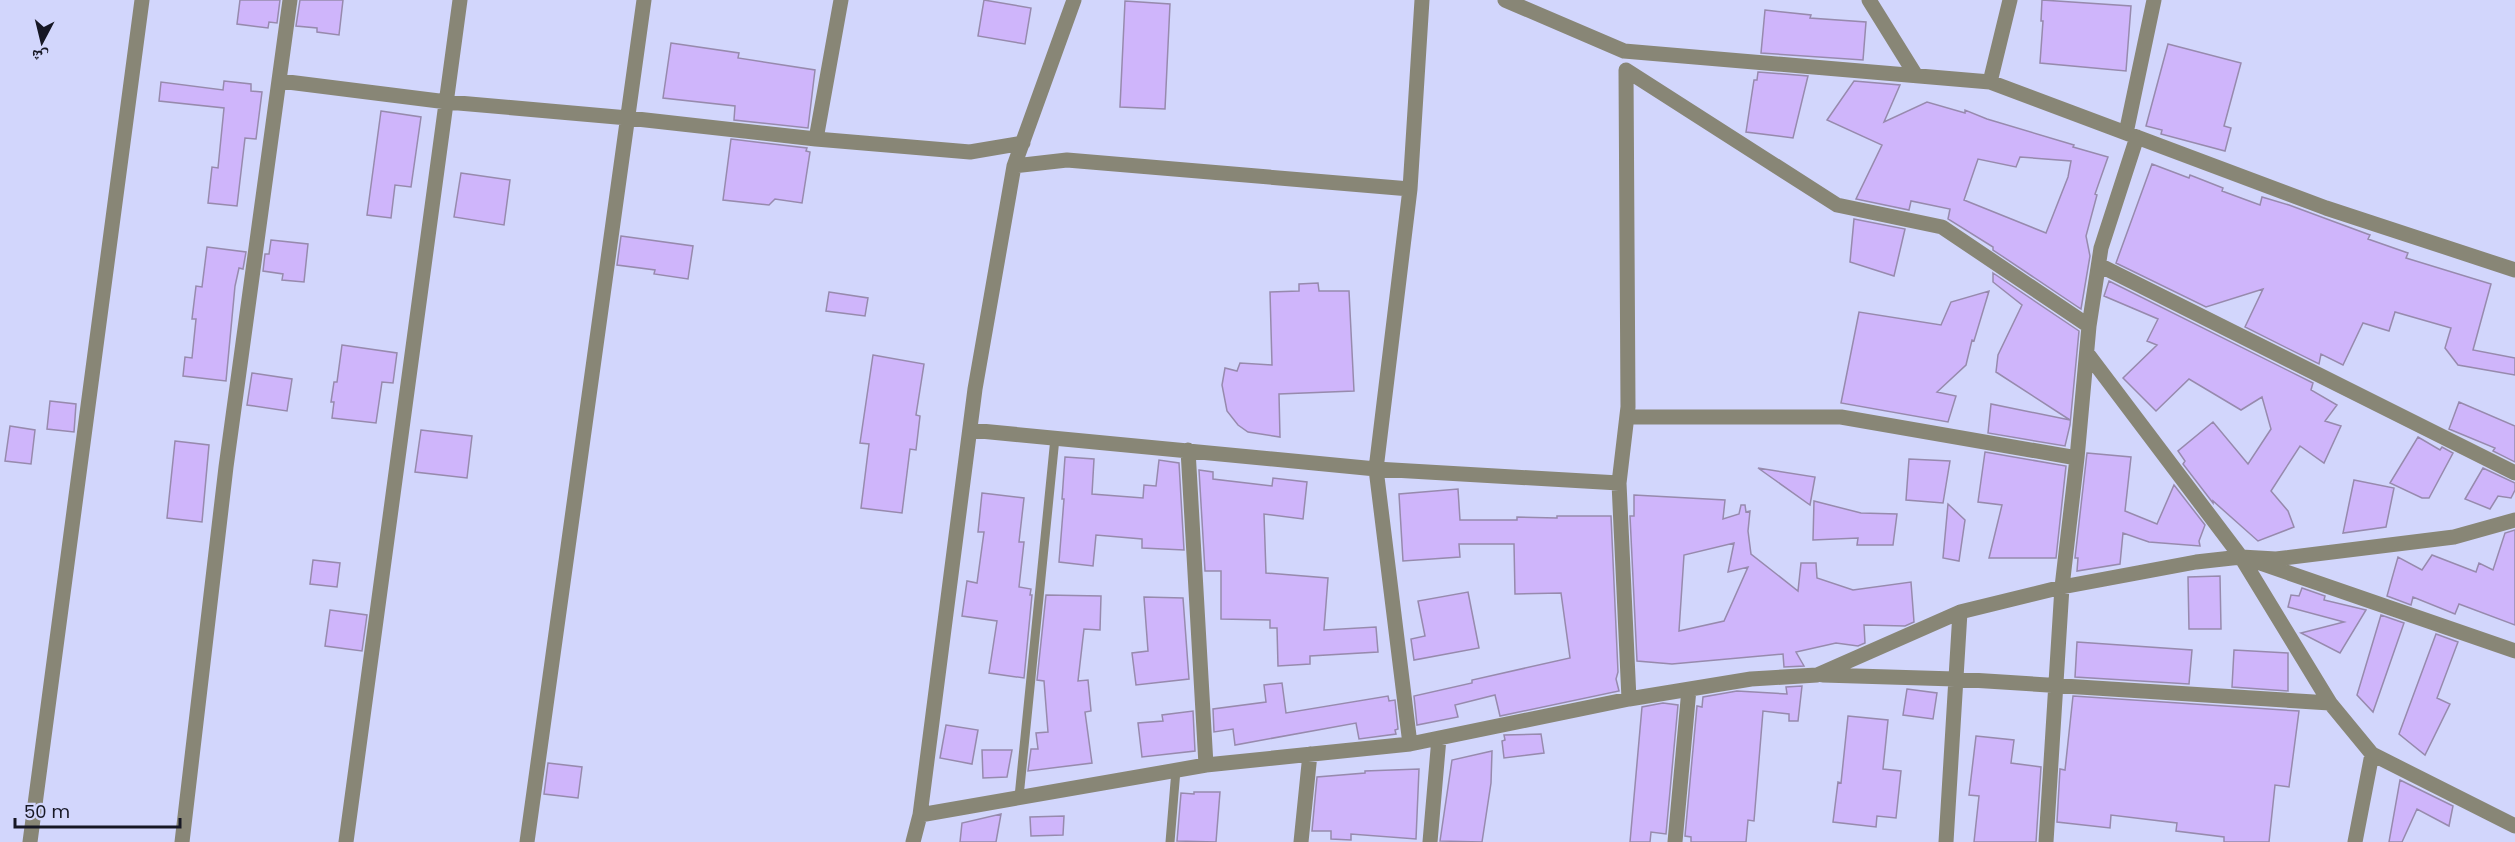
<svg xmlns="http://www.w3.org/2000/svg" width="2515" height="842" font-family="Poppins,'Noto Naskh Arabic',sans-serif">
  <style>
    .building { fill: #cfb5fb; stroke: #978aad; stroke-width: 1.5; fill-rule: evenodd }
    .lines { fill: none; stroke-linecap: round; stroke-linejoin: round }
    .service { stroke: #888676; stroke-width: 9 }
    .minor { stroke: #888676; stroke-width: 15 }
  </style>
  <rect width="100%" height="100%" fill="#d2d6fc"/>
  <path class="building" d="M240 0H280L277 23 269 22 268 28 237 24Z
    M300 0H343L339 35 317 32V28L296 26Z
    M984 0 1031 8 1025 44 978 36Z
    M2042 0 2131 6 2126 71 2040 63 2043 21H2041Z
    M1125 1 1170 4 1165 109 1120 107Z
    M1765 10 1811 15 1810 18 1866 22 1863 60 1761 53Z
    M671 43 739 53 738 58 815 70 808 128 734 120 735 106 663 98Z
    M2168 44 2241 63 2224 126 2231 128 2225 151 2161 134 2162 130 2146 126Z
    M1758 72 1808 76 1793 138 1746 132 1754 80H1757Z
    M224 81 251 84V91L262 92 256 139 245 138 237 206 208 203 212 167 218 168 224 108 159 101 161 82 223 90Z
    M1854 81 1900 85 1884 122 1927 102 1965 113V110L1987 119 2074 145 2073 147 2108 157 2095 194 2097 195 2086 236 2090 256 2081 309 1993 250V247L1948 219 1950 209 1911 201 1909 210 1856 199 1882 145 1827 120ZM2020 157 2071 161 2068 177 2046 233 1964 200 1978 159 2016 167Z
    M381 111 421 117 411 187 395 185 391 218 367 215Z
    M731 139 807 148 806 151 810 152 802 203 775 199 769 205 723 200Z
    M2152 164 2189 178 2190 175 2223 188 2222 191 2260 205 2262 197 2289 205 2370 235 2368 239 2408 253 2406 258 2491 284 2473 350 2515 358V375L2458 365 2445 348 2451 328 2395 312 2389 331 2363 323 2343 365 2321 354 2319 364 2245 327 2263 289 2206 307 2116 263Z
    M461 173 510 180 504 225 454 217Z
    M1854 219 1905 229 1894 276 1850 262Z
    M621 236 693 246 688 279 654 274 655 270 617 265Z
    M271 240 308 244 304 282 282 280 283 274 263 271 265 254H269Z
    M207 247 246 252 243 269 239 268 235 286 226 381 183 376 185 357 192 358 196 319H192L196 286 202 287Z
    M1993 273 2079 331 2070 425 2065 446 1988 433 1991 404 2070 420 1996 372 1998 355 2022 305 1993 282Z
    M2109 281 2313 383 2311 390 2337 405 2325 421 2341 426 2324 463 2300 446 2271 491 2288 511 2294 527 2258 541 2213 501V503L2183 464 2185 461 2178 451 2213 422 2248 464 2271 429 2262 397 2241 410 2189 379 2156 411 2123 378 2157 345 2147 341 2158 319 2104 296Z
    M1318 283 1319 291H1349L1354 391 1279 394 1280 437 1248 432 1238 425 1227 411 1222 385 1225 368 1237 371 1240 363 1272 365 1270 292 1299 291V284Z
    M1989 291 1974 341 1972 340 1966 365 1937 392 1956 396 1948 422 1841 403 1859 312 1941 325 1951 302Z
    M829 292 868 298 865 316 826 311Z
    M342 345 397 353 393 383 382 382 376 423 332 418 334 402H331L334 382H337Z
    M873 355 924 364 916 415 920 416 916 450 910 449 902 513 861 508 869 444 860 443Z
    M252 373 292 379 287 411 247 405Z
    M50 401 76 404 74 432 47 429Z
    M2459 402 2515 426V462L2493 451 2495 448 2449 429Z
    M10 426 35 430 31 464 5 461Z
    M421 430 472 436 467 478 415 472Z
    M2418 437 2440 450 2442 447 2453 453 2429 498H2422L2390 483Z
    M175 441 209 445 202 522 167 518Z
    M1985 452 2066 466 2056 558H1989L2002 505 1978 502Z
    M2087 453 2131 457 2125 511 2157 524 2174 485 2205 525 2199 541 2200 546 2149 542 2123 533 2120 564 2077 571 2078 558H2075Z
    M1065 457 1094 459 1092 494 1143 498 1144 485 1156 486 1159 460 1179 463 1184 550 1142 548V539L1096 535 1093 566 1059 562 1064 499H1062Z
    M1909 459 1950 461 1943 503 1906 500Z
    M1758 468 1815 477 1810 505Z
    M2483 468 2515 483V490L2511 498 2498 496 2490 509 2465 499Z
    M1199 470 1213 472V479L1272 486 1273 478 1307 482 1303 519 1264 514 1266 573 1328 578 1324 630 1376 627 1378 652 1310 656V664L1278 666 1277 628H1270V620L1221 619V571H1205Z
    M2354 480 2394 488 2386 527 2343 533Z
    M1458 489 1460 520H1517V517L1557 518V516H1611L1618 672 1616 679 1619 691 1500 716 1495 695 1455 705 1458 717 1417 725 1414 696 1472 683V680L1570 658 1561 593 1515 594 1514 544H1459L1460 557 1403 561 1399 494Z
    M982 493 1024 498 1019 542H1024L1019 587 1031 589 1030 595H1032L1024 678 989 673 997 621 962 616 967 581 977 583 984 532H978Z
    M1634 495 1725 500 1723 519 1739 514 1741 505H1745L1746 512 1750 511 1748 531 1751 554 1798 591 1801 563H1816L1817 578 1853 590 1911 582 1914 622 1905 626 1864 625 1865 643 1858 646 1836 643 1796 652 1804 666 1784 667 1783 654 1672 664 1637 661 1630 516H1634ZM1734 543 1728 572 1748 567 1724 621 1679 631 1684 555Z
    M1814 501 1861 513 1897 514 1893 545H1857L1858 538 1813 540Z
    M1948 504 1965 520 1959 561 1943 558Z
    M2515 530V625L2459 604 2455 614 2413 597 2411 605 2387 596 2398 557 2422 570 2432 555 2476 572 2479 563 2493 570 2505 533Z
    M313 560 340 563 337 587 310 584Z
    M2220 576 2221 629H2189L2188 577Z
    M2302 588 2325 596 2324 600 2366 610 2340 653 2301 633 2344 622 2288 607 2291 595 2299 596Z
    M1468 592 1479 648 1414 660 1411 639 1425 636 1418 601Z
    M1046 595 1101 596 1100 630 1084 629 1078 681 1088 680 1091 711 1085 712 1092 763 1028 771 1031 749H1038L1036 733 1048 732 1044 681 1037 680Z
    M1144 597 1183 598 1189 679 1136 685 1132 653 1148 651Z
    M330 610 367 615 362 651 325 646Z
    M2381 615 2404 623 2373 712 2357 695Z
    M2436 634 2458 642 2437 698 2450 704 2425 755 2399 734Z
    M2077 642 2192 650 2189 684 2075 677Z
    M2234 650 2288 653V691L2232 687Z
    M1282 683 1286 713 1388 696 1389 701 1395 700 1398 729 1395 730 1396 734 1359 739 1356 723 1235 745 1233 729 1214 732 1213 709 1266 702 1264 685Z
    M1802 686 1798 721H1789V714L1763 711 1754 821 1748 820 1746 842H1691V837L1685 836 1697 706 1702 707 1703 697 1737 691 1787 694 1786 687Z
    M1907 689 1937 693 1933 719 1903 715Z
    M2073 696 2299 711 2289 787 2275 785 2269 842H2224V837L2176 831 2177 823 2111 815 2110 828 2057 822 2060 769 2065 770Z
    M1663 703 1678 705 1666 834 1651 832 1650 842H1630L1642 707Z
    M1193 711 1195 751 1142 757 1138 723 1163 721 1162 715Z
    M1848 716 1888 720 1883 769 1901 771 1896 818 1877 816 1876 827 1833 822 1838 782 1841 783Z
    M946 725 978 730 972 764 940 758Z
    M1541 734 1544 753 1504 758 1502 741 1505 740 1504 735Z
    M1976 736 2014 740 2011 763 2041 767 2036 842H1974L1979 796 1969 795Z
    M982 750H1012L1007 777 983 778Z
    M1492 751 1491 783 1482 842 1440 841 1452 760Z
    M548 763 582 767 578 798 544 794Z
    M1419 769 1416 839 1351 834V840L1331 839V831H1312L1317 777 1365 773V771Z
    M2400 780 2453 806 2449 826 2417 809 2402 842H2389Z
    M1194 792H1220L1216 842 1177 841 1181 793 1194 794Z
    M1001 814 996 842H960L962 823Z
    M1064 816 1063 835 1031 836 1030 817Z"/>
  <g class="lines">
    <path class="service" d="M1019 797 1055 438
      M1170 842 1176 770"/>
    <path class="minor" d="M1074 0 1014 166 975 389 920 815 1206 765 1410 744 1629 699 1751 679 1817 675 1960 612 2062 587 2196 562 2241 557 2276 559 2454 537 2515 520
      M1505 0 1624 51 1990 82 2326 208 2515 270
      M1869 0 1915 74
      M280 81 447 102 628 118 816 139 970 152 1023 143
      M1990 82 2010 0
      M2126 133 2154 0
      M816 139 841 0
      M1014 166 1067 160 1410 189
      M2099 265 2515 473
      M2087 353 2241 557 2330 703 2372 754 2515 826
      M1627 417H1841L2077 458
      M970 430 1376 469 1619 483
      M1188 450 1206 765
      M2260 563 2515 651
      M1823 675 1955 679 2330 703
      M1629 699 1619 483 1628 407 1626 70 1837 205 1942 227 2089 326
      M1410 744 1376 469 1410 189 1422 0
      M30 842 142 0
      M182 842 226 467 290 0
      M346 842 460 0
      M527 842 644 0
      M913 842 920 815
      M1301 842 1310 754
      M1430 842 1439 738
      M1675 842 1689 689
      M1946 842 1960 612
      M2046 842 2062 587 2077 458 2089 326 2101 248 2137 137
      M2355 842 2372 754"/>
  </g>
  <g transform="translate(42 42) rotate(187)" stroke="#d2d6fc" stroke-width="4.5" paint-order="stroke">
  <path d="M0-4.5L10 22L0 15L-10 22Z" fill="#161724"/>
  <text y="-9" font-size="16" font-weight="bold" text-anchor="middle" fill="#161724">ش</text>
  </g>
  <path d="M15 818v9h165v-9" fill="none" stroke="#161724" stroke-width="3"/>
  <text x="24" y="818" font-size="18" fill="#161724" stroke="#d2d6fc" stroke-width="4.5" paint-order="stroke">50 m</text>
</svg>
